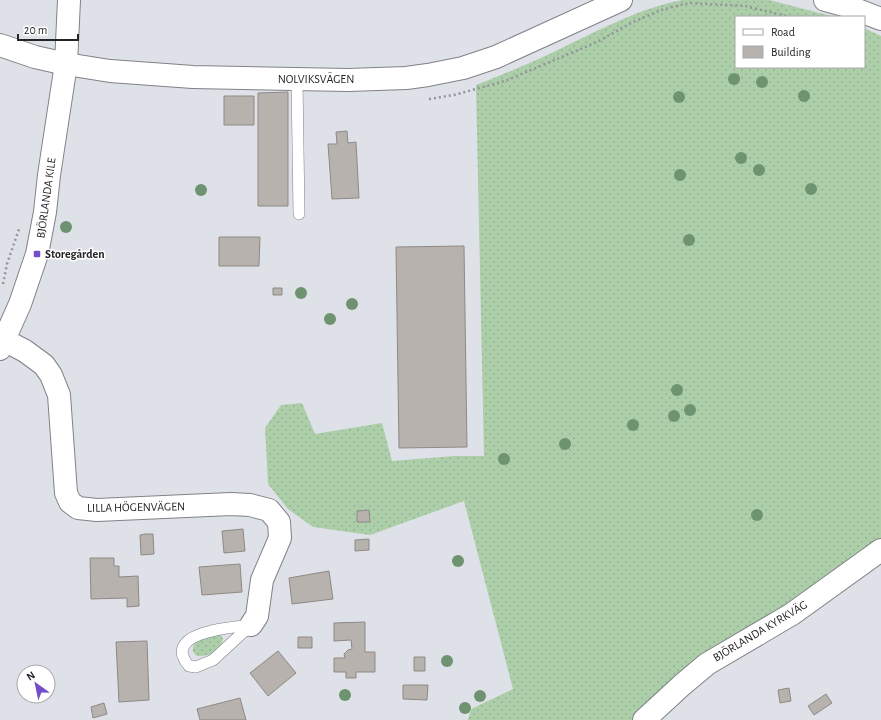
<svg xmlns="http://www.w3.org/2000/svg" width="881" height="720" font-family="'Alegreya Sans',sans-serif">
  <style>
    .grass { fill: url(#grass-dots) }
    .building { fill: #b7b2ad; stroke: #8e8985 }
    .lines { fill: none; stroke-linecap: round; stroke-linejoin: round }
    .service-casing { stroke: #808287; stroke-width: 12 }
    .minor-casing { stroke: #808287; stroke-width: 24 }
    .tertiary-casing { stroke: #808287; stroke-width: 24 }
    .path { stroke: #939499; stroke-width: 2.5; stroke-dasharray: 2 3; stroke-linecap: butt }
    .service { stroke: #fff; stroke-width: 11 }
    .minor { stroke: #fff; stroke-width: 22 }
    .tertiary { stroke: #fff; stroke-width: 22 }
    .tree { fill: #6e9371 }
    .poi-dot { fill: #744ec7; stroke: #fff; stroke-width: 1.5 }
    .labels { text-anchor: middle; stroke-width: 3; stroke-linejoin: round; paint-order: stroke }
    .street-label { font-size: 12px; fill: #252528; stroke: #fff }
    .poi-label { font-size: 12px; font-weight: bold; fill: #252528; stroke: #fff; text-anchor: start }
  </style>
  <defs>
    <pattern id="grass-dots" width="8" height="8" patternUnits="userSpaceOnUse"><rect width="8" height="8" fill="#accfa9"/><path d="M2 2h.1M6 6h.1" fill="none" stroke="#94b291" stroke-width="1.8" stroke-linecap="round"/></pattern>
  </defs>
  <rect width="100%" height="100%" fill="#dfe1e8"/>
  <path class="grass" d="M682 0H769L835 17H736V67H864V28L881 36V546L638 720H468L471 709 513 689 464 501 370 535 313 527 288 509 268 484 265 428 281 405 302 403 315 434 382 423 392 461 455 456H484L476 85C506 73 536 61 566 46 603 28 641 8 682 0Z
    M215 635H221L223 639C220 652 209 657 197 656L193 652V647L197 640Z"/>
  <path class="building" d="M288 92V206H258V93Z
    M224 96H254V125H224Z
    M347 131 348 143 356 142 359 198 332 199 328 144H337L336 132Z
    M219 237H260L259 266H219Z
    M464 246 467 447 399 448 396 247Z
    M273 288H282V295H273Z
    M369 510 370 522H357V511Z
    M243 529 245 551 224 553 222 531Z
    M145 534H153L154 554 141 555 140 535Z
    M369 539V550L355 551V540Z
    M90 558H114V566H119V577L138 576 139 606 127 607V598L91 599Z
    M240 564 242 592 202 595 199 567Z
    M329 571 333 599 292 604 289 578Z
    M365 622V652H375V672H356V678H346V672H334V658H345L344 654 348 650 352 649 351 640 334 641V623Z
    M298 637H312V648H298Z
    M147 641 149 700 119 702 116 642Z
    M278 651 296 673 268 696 250 673Z
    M414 657H425V671H414Z
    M403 685H428L427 700 403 699Z
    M789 688 791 701 780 703 778 690Z
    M826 694 832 703 814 715 808 706Z
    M240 698 246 720H200L197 709Z
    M104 703 107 714 93 718 91 707Z"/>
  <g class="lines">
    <defs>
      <path id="service" d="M297 79 299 214
        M251 625 213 660 196 667 189 666C160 632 233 627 251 625Z"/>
      <path id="minor" d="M4 340 25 351 44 365 51 375 59 395 66 493 70 502 78 508 97 510 231 504 250 505 269 510 279 522 280 538 262 580 257 616 251 625
        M0 349 20 304 37 254 45 212 49 175 66 64 69 0"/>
      <path id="tertiary" d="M825 0 847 6 881 19
        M0 45 35 57 66 64 110 71 193 77 348 80 406 78 428 75 463 68 496 57 621 0
        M644 720 682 685 707 664 792 614 881 550"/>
    </defs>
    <use href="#service" class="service-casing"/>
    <use href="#minor" class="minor-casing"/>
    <use href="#tertiary" class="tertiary-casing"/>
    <path class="path" d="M429 99 454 95 505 81 597 42 633 22 661 10 689 3 745 6 790 17
      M3 284 7 264 19 229"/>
    <use href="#service" class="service"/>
    <use href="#minor" class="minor"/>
    <use href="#tertiary" class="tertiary"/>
  </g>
  <g class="tree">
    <circle cx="734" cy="79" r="6"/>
    <circle cx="762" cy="82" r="6"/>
    <circle cx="804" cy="96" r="6"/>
    <circle cx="679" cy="97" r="6"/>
    <circle cx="741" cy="158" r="6"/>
    <circle cx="759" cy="170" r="6"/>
    <circle cx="680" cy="175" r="6"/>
    <circle cx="811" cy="189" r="6"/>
    <circle cx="201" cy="190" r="6"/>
    <circle cx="66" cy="227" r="6"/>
    <circle cx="689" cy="240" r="6"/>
    <circle cx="301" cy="293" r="6"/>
    <circle cx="352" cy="304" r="6"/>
    <circle cx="330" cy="319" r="6"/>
    <circle cx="677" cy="390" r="6"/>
    <circle cx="690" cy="410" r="6"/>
    <circle cx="674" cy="416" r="6"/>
    <circle cx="633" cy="425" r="6"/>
    <circle cx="565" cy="444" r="6"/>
    <circle cx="504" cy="459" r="6"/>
    <circle cx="757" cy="515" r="6"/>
    <circle cx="458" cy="561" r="6"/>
    <circle cx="447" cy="661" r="6"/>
    <circle cx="345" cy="695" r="6"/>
    <circle cx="480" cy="696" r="6"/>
    <circle cx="465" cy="708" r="6"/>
  </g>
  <rect class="poi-dot" x="33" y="250" width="8" height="8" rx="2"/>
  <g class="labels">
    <g class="street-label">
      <text x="316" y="83">NOLVIKSVÄGEN</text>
      <text transform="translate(46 198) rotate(-82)" y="4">BJÖRLANDA KILE</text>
      <text transform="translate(136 507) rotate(-1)" y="4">LILLA HÖGENVÄGEN</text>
      <text transform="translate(760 631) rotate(-31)" y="4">BJÖRLANDA KYRKVÄG</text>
    </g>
    <g class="poi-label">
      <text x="45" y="258">Storegården</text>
    </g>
  </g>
  <rect x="735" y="16" width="130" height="52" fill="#ffffff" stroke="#a8a8a9"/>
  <rect x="743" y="29" width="20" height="6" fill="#ffffff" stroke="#a8a8a9"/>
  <text x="771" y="36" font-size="12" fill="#252528">Road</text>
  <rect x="743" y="46" width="20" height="12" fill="#b7b2ad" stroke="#a8a8a9"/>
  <text x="771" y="56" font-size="12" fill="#252528">Building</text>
  <g transform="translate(36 684) rotate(327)"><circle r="19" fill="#ffffff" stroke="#a8a8a9"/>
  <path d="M0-3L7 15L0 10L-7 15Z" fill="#744ec7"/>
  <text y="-6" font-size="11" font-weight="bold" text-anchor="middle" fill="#252528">N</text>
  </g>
  <path d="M18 34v6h60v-6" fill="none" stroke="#252528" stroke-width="2"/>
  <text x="24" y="34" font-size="12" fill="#252528" stroke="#ffffff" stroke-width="3" paint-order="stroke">20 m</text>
</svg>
